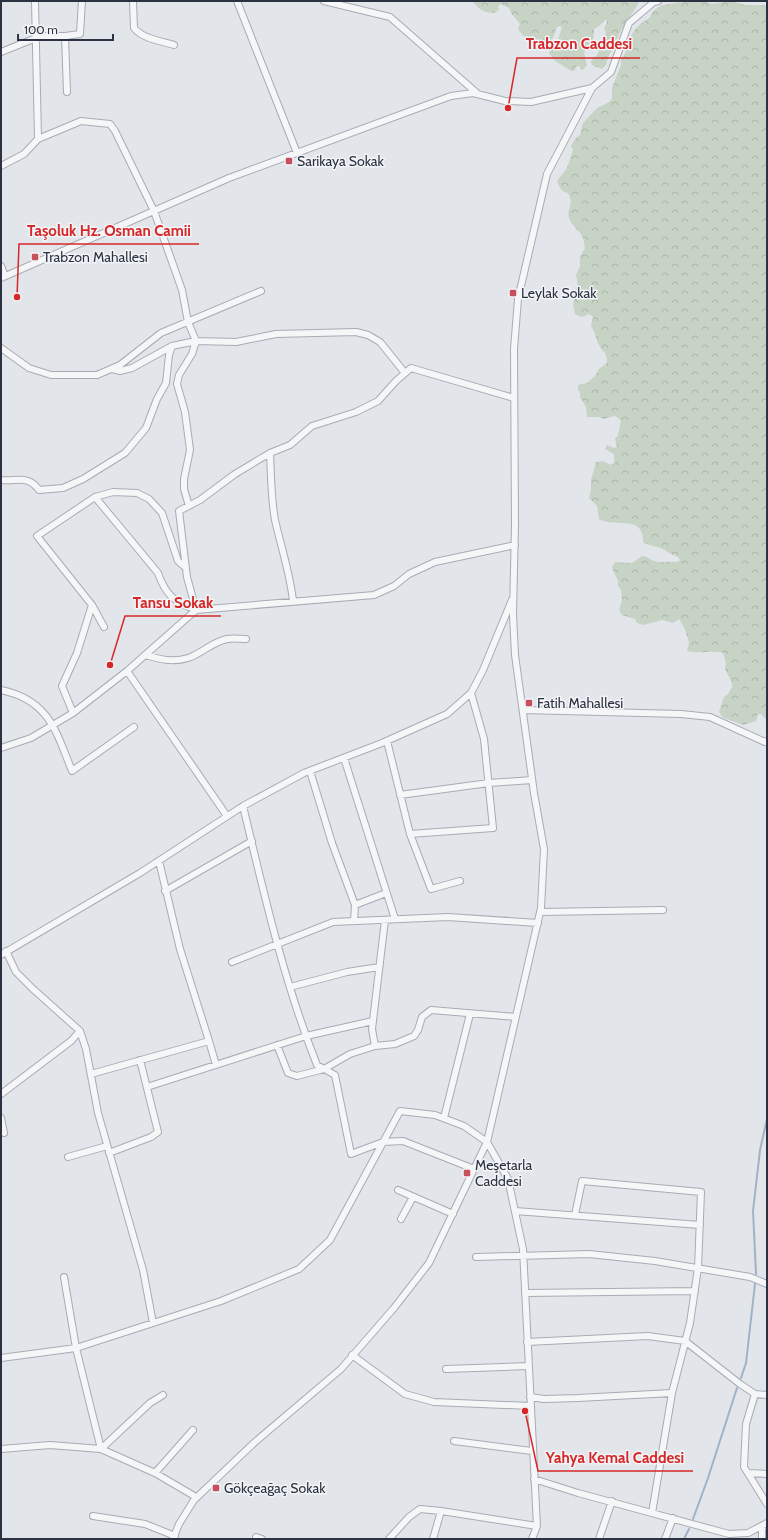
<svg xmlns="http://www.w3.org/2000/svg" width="768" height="1540" font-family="Cabin,sans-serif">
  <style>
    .forest { fill: url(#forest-crowns) }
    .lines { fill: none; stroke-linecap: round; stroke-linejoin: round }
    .stream { stroke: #a0b2c7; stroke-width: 2 }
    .minor-casing { stroke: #a7acb4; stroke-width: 8 }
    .minor { stroke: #f5f6f8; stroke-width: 6 }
    .poi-dot { fill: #c6505e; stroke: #f2f4f7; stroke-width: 1.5 }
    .labels { text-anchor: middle; stroke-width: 3; stroke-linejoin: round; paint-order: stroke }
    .poi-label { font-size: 14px; fill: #2b3241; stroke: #f2f4f7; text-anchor: start }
    .leader { fill: none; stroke: #d62828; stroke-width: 1.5 }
    .callout-dot { fill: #d62828; stroke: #f2f4f7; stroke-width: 1.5 }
    .callout-label { font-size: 15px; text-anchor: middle; font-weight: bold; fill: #d62828; stroke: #f2f4f7; stroke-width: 3; stroke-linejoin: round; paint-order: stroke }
  </style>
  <defs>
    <pattern id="forest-crowns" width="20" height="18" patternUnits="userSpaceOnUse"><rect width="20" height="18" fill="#c7d3c4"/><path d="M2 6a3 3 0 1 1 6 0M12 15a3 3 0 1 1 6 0" fill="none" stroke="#abb6aa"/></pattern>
  </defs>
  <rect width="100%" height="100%" fill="#e2e5ea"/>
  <path class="forest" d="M472 1H637L639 3 621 30 612 50 608 57 606 65 602 69 592 65 591 61C594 58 597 56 598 53 602 46 601 40 606 33L604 28 607 23 606 19 598 27 594 29C594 37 594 48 585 50 583 56 586 59 587 65L583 70H581L579 66H577L574 71H571L554 60 549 53 551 48 555 47 554 41 558 40 562 27 559 26 557 27 552 40 547 45C537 45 523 38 518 29L520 24 511 13 509 8 501 4 498 6 499 10 494 13C483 13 479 9 472 1Z
    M695 1H704L712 4 730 1 746 5H767V719H766L761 714H758L756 721 743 725 724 718 721 715 719 712 724 697 728 694 732 687V683L725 669 726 663 723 653C713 650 699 654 687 651L689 642 685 629 679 619 673 623 663 620 643 625 637 623 635 619 622 615 619 610 622 600 621 590 618 586V581L612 568 615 562 632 563 642 556C647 556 649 559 654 561 662 563 670 561 678 562L680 560 678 557C672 555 668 552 663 549 656 546 649 546 643 542 644 516 619 526 603 521L599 519 597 506 589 498 591 490V480L596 462 603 461 611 465 615 462 614 459V454L605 449 607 445 614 448 617 447 615 439 618 435 621 421 617 417 614 416 604 419 598 417H587L586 407 580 397V393L578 389V385L587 383 595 376 599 369 607 363C607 350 603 354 599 345 596 339 595 332 591 326L593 317 589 314C583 317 581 318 575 314L573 305 575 295V291L578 284 576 275 580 266V256L585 248C584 244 584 239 582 236 578 229 572 226 569 218 566 209 575 205 568 193 560 191 560 187 557 181L567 168 573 150 571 146 575 139 580 135 583 123 597 108 609 102 612 99V88L621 65V59C627 53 628 44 631 36 635 28 641 23 648 19 652 16 652 11 656 9 663 2 685 3 695 1Z"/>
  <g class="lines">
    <path class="stream" d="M756 1274 753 1211 760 1150 767 1119
      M741 1378 746 1363 755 1284
      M693 1519 708 1478 737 1388
      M684 1539 689 1529"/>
    <defs>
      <path id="minor" d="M35 1 38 139
        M133 1 134 28C143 39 161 41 174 45
        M237 1 297 153
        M324 1 390 17 478 94
        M1 52 36 38 46 36H65
        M67 92 65 36 80 34 82 1
        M1 166 24 154 38 139 81 121 110 124 115 131 154 211 182 290 188 322 196 341 192 354 179 375 177 384 185 412 190 450 184 479V489L189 506
        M1 266 5 276
        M1 278 229 178 451 96 473 93 505 101 531 102 592 88 611 72 629 23 654 2 658 1
        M1 348 29 368 51 375H97L120 365 161 333 261 291
        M112 369 120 371 132 368 172 346 196 341 236 342 276 334 356 332 368 335 380 342 405 373
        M270 453C271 475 271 498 275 520 281 547 290 573 293 601
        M1 480C16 482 28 474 39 490L63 488 83 479 125 453 146 428 157 399 166 383 169 355 172 346
        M95 497 158 573C166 596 175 602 196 610L374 595 394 586 409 574 435 562 515 545
        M196 610 187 577 179 511 200 500 235 474 270 453 290 445 312 426 356 412 378 401 396 381 411 368 514 398
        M104 627 92 605 37 536 95 497 113 492 137 493 149 499 162 513 178 561 186 568
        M145 655C159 659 173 663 188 658 201 654 212 642 227 639 233 638 240 639 246 639
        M127 671 227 816
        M1 690C49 700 56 731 72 771L134 727
        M523 710 681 714 710 717 765 742 767 741
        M73 713 62 686 77 653 92 605
        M387 741 410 834 431 889 460 881
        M1 748 31 738 73 713 127 671 196 610
        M344 758 395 919
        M310 771 332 843 355 905 354 921
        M400 795 489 783 532 780
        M243 806C264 894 284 982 317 1065L335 1075 351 1154 383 1142 403 1141 474 1169
        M410 834 493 828 484 739 471 693
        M165 891 252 841
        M355 905 386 893
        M540 912 663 910
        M6 951 16 972 33 989 80 1031 86 1049 98 1113 143 1270 153 1323
        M1 955 140 873 243 806 304 773 382 743 447 714 471 693 483 670 512 600
        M232 962 333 922 448 917 538 923
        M290 987 347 972 379 967
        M209 1041 216 1065
        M277 1045 288 1073 297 1076 324 1069 350 1054 375 1046 395 1044 414 1036 418 1030 422 1017 431 1010 516 1017
        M375 1046 372 1029 385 920
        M91 1074 209 1041 180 949 159 861
        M147 1087 306 1036 373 1021
        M1 1094 71 1041 80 1031
        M1 1118 4 1133
        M444 1118 470 1014
        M109 1153 151 1137 158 1132 140 1060
        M68 1157 107 1146
        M398 1190 453 1214
        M515 1211 700 1225
        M575 1215 582 1181 701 1192 698 1268 690 1323 672 1393 652 1513
        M401 1219 413 1197
        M476 1257 589 1254 655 1261 750 1277 767 1284
        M64 1277 76 1348 101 1449 150 1403 163 1395
        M525 1293 695 1291
        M527 1342 648 1336 685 1341 740 1384 755 1394 767 1395
        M352 1355 405 1394 434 1402 530 1406
        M1 1358 76 1348 221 1301 299 1269 330 1240 400 1111 435 1115 464 1126 487 1142 508 1179 523 1249 537 1526 532 1539
        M446 1369 528 1366
        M755 1394 746 1424 744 1467 767 1504
        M530 1397 544 1399 578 1398 672 1393
        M454 1441 532 1451
        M1 1449 50 1445 101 1449 155 1473 196 1497
        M155 1473 193 1430
        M748 1473 767 1474
        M534 1479 578 1493 729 1534 748 1533 767 1523
        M93 1516 145 1524 175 1536
        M256 1537 262 1539
        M173 1539 179 1524 194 1500 255 1442 341 1369 394 1308 429 1263 487 1142 541 908 544 849 534 793 515 655 513 615 515 524 514 349 518 299 547 174 592 88
        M389 1539 409 1517 420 1509 441 1511 537 1526
        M433 1539 441 1511
        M599 1539 612 1501
        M665 1539 673 1518
        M762 1539V1526"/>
    </defs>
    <use href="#minor" class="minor-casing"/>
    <use href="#minor" class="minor"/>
  </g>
  <g class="poi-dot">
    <rect x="285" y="157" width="8" height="8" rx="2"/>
    <rect x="31" y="253" width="8" height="8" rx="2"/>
    <rect x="509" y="289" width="8" height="8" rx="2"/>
    <rect x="525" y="699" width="8" height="8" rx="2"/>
    <rect x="463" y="1169" width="8" height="8" rx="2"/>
    <rect x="212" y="1484" width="8" height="8" rx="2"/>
  </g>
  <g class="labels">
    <g class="poi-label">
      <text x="297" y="166">Sarikaya Sokak</text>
      <text x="43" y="262">Trabzon Mahallesi</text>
      <text x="521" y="298">Leylak Sokak</text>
      <text x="537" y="708">Fatih Mahallesi</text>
      <text x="475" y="1170">Meşetarla<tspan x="475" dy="16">Caddesi</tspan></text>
      <text x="224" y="1493">Gökçeağaç Sokak</text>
    </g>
  </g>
  <path class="leader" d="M508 108L517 58H640M17 297L19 244H199M110 665L125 616H221M525 1411L538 1471H693"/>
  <g class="callout-dot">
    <circle cx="508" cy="108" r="4"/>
    <circle cx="17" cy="297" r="4"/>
    <circle cx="110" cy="665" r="4"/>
    <circle cx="525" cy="1411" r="4"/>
  </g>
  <g class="callout-label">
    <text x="579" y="49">Trabzon Caddesi</text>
    <text x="109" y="236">Taşoluk Hz. Osman Camii</text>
    <text x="173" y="608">Tansu Sokak</text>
    <text x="615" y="1463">Yahya Kemal Caddesi</text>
  </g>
  <rect width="768" height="1540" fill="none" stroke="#2b3241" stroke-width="4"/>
  <path d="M18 34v6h95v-6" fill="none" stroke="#2b3241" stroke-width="2"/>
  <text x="24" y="34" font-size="12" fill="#2b3241" stroke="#f2f4f7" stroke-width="3" paint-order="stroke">100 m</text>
</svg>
